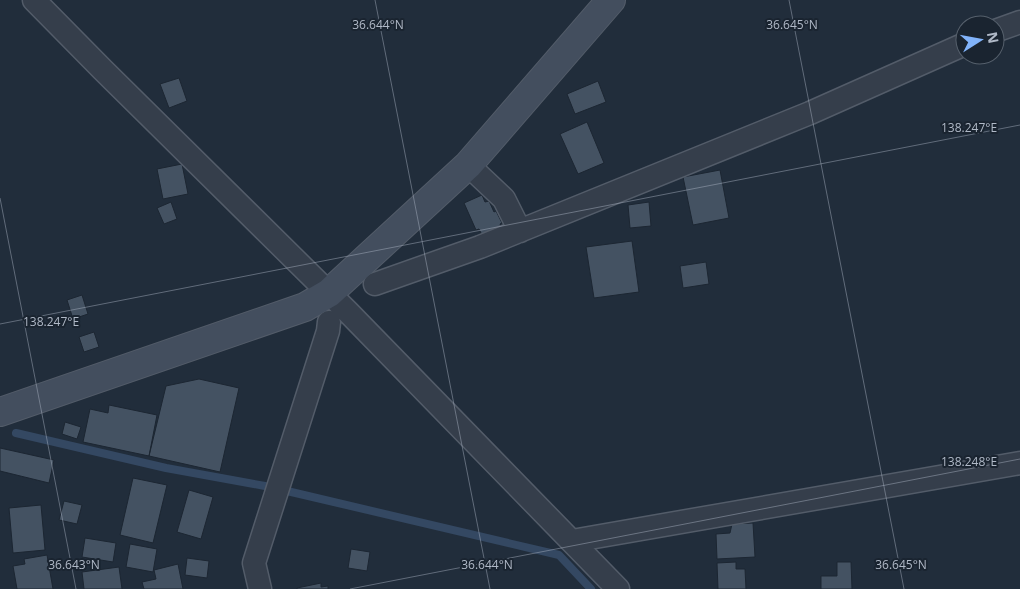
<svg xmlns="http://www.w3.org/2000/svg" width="1020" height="589" font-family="'Open Sans',sans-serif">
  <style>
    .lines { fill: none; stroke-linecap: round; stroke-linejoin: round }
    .stream { stroke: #344862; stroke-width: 8 }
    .building { fill: #445262; stroke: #1c2632 }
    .street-casing { stroke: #535c69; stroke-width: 25 }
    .secondary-casing { stroke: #535c69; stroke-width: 30 }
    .street { stroke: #353e4b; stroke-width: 22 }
    .secondary { stroke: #434e5e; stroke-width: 28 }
    .ticks { fill: none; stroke: #b0b9c7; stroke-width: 1; stroke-opacity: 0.45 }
    .ticks-label { font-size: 12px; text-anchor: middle; fill: #b0b9c7; stroke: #1a2430; stroke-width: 4; stroke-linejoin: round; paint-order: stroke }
  </style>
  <rect width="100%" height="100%" fill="#212d3b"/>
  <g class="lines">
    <path class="stream" d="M16 433 166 468 265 486
      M287 491 559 555 591 589"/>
  </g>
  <path class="building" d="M179 78 187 101 169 108 160 84Z
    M598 81 606 102 575 114 567 94Z
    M587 122 604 163 578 174 560 134Z
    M182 164 188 194 163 199 157 169Z
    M720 170 729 218 693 225 683 177Z
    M482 195 485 202 489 201 494 212 496 211 502 223 500 224 501 227 482 235 479 229 476 230 464 203Z
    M171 202 177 219 164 224 157 208Z
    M649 202 651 226 630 228 628 205Z
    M632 241 639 292 594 298 586 247Z
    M706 262 709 284 683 288 680 266Z
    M82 295 88 314 73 319 67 300Z
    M94 332 99 347 84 352 79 337Z
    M199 379 239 388 220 472 149 456 166 386Z
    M109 405 157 415 149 456 83 442 90 409 108 413Z
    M65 422 81 427 77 439 62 434Z
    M0 448 54 460 49 483 0 471Z
    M133 478 167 485 153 543 120 535Z
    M189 490 213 497 201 539 177 532Z
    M64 501 82 505 77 524 59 520Z
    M41 505 45 550 13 553 9 508Z
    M753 523 755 557 717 559 716 534 730 533 732 524Z
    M85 538 116 543 113 562 82 557Z
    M130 544 157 549 153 572 126 567Z
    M351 549 370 552 367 571 348 568Z
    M47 555 53 589H17L13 566 25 564 24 559Z
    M187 558 209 561 207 578 185 575Z
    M736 562V569H745L746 589H718L717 563Z
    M837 562H851L852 589H821V576H837Z
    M178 564 183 589H144L142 582 156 579 154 570Z
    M119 567 122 589H84L82 572Z
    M321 583V587L328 586V589H297V588Z"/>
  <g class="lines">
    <defs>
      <path id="street" d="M34 0 103 70 348 312 618 589
        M995 31 1020 22
        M468 165 504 199 520 231
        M375 284 480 247 810 113 965 44
        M572 541 1020 463
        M260 589 254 563 328 331 329 322"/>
      <path id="secondary" d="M0 412 305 307 329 293 468 165 611 0"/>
    </defs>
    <use href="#street" class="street-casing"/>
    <use href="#secondary" class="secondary-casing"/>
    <use href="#street" class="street"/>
    <use href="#secondary" class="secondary"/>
  </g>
  <path class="ticks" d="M375 0 490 589M789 0 904 589M0 198 76 589M0 324 1020 125M350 589 1020 459"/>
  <g class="ticks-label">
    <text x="378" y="29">36.644°N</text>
    <text x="792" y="29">36.645°N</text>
    <text x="969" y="132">138.247°E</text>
    <text x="51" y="326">138.247°E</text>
    <text x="969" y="466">138.248°E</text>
    <text x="74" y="569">36.643°N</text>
    <text x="487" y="569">36.644°N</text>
    <text x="901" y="569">36.645°N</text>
  </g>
  <g transform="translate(980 40) rotate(79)"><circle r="24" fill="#1a2430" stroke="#56606c"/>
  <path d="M0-4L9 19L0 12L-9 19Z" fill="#81b3fa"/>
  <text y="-8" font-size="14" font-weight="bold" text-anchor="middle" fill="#b0b9c7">N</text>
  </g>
</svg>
